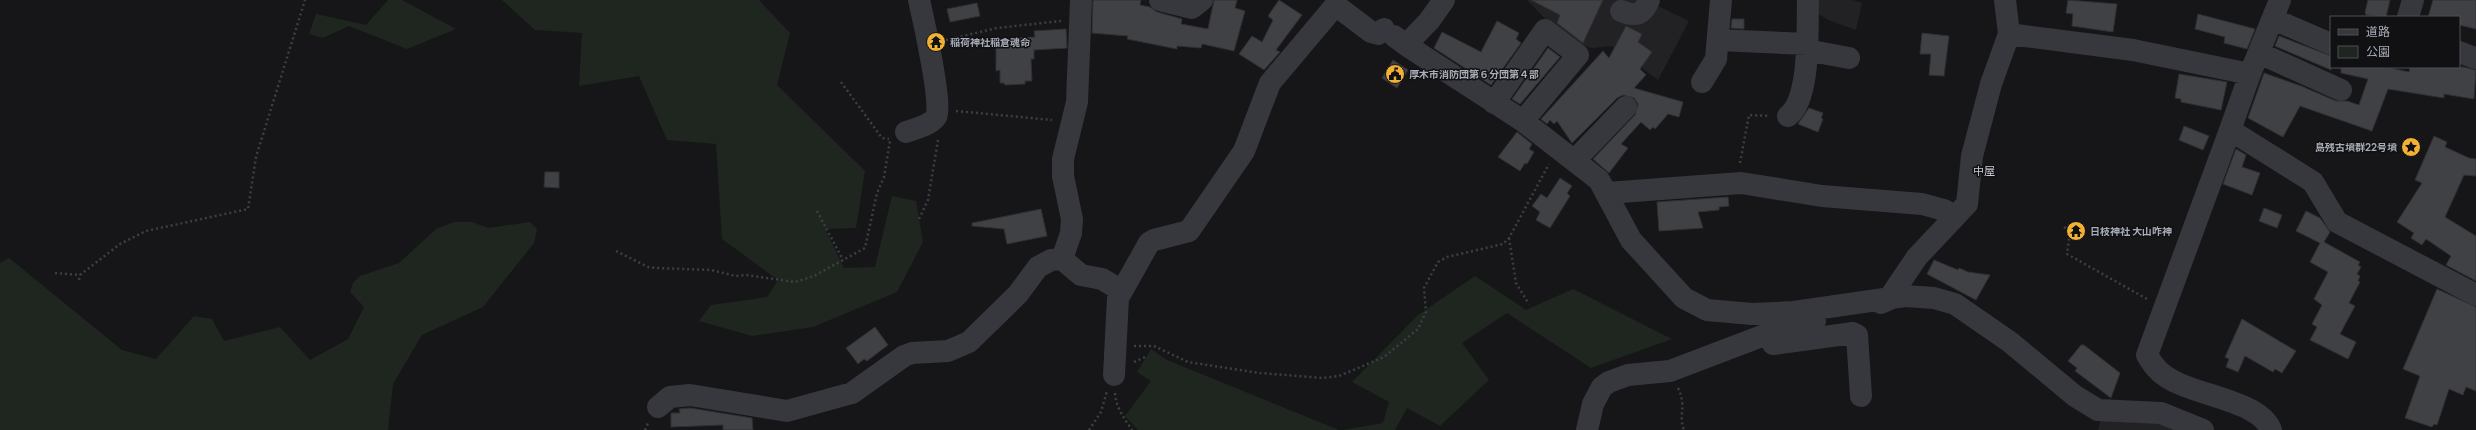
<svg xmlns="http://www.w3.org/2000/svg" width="2476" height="430" font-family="Manrope,'Noto Sans JP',sans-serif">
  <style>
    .built { fill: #222225 }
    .green { fill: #1e261f }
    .building { fill: #404145; stroke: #303034 }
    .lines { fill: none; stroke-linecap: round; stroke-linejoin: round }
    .path { stroke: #3d3f44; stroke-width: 2.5; stroke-dasharray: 2 3; stroke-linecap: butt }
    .minor { stroke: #37383d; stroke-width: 22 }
    .labels { text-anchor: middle; stroke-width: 3; stroke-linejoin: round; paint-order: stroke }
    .poi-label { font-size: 10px; font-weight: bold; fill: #a8adb8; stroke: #111113; text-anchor: start }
    .neighbourhood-label { font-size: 11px; fill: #c9ccd4; stroke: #111113 }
  </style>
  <rect width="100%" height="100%" fill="#161618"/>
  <path class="built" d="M1527 0H1646L1689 21 1658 80 1612 46 1592 48 1581 45 1557 31Z
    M1813 0H1853L1862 3 1856 30 1828 20 1812 10Z
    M2101 416 2159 418 2189 430H2098Z"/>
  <path class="green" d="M388 0H402L456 29 407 49 349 26 323 38 309 34 316 14 366 25Z
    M502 0H759L790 33 777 85 865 171 856 228 825 229 844 268 875 267 892 196 916 201 923 242 897 292 813 327 752 336 699 321 711 305 767 297 778 280 722 239 716 144 667 140 639 76 579 86 582 33 535 30Z
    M454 222H472L488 228 530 222 537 229 534 243 483 307 422 335 393 384 388 430H0V263L9 258 122 350 156 359 194 316 212 319 224 341 280 327 310 360 348 339 364 307 350 292 353 283 360 276 399 263 436 229Z
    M1475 276 1526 310 1573 289 1672 339 1591 368 1507 313 1462 343 1489 380 1440 426 1407 408 1395 430H1343L1383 423 1389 402 1352 382 1418 315Z
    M1151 349 1167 360 1339 430H1138L1125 416 1151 381 1137 372Z"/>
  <path class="building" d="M1093 0H1141L1140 5 1150 7 1157 12 1182 19 1181 24 1208 29 1214 0H1237L1235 8 1245 11 1234 51 1202 44 1201 48 1177 46V49L1127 39 1128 36 1092 33Z
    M1279 0 1302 15 1276 50 1280 52 1264 70 1239 54 1252 36 1262 42 1273 20 1268 16Z
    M1531 0H1603L1583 43 1557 23 1560 15Z
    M2068 0 2117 4 2113 32 2072 26 2073 14 2066 13Z
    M2368 0H2390L2386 17 2366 15 2365 12Z
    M2433 0H2476V29L2459 25V17H2428Z
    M977 3 980 16 950 22 947 9Z
    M2198 14 2255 29 2247 49 2224 43 2225 37 2195 29Z
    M1732 19H1744V29L1731 28Z
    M1497 21 1519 33 1516 39 1521 43 1491 85 1434 48 1442 32 1481 52Z
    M1626 26 1642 34 1638 42 1652 52 1640 69 1646 75 1634 88 1683 102 1679 117 1668 114 1655 129 1653 127 1650 130 1641 122 1621 144 1628 148 1609 173 1593 159 1635 115 1638 104 1634 98 1623 95 1617 98 1572 143 1557 121 1554 124 1550 120 1547 124 1541 119 1603 51 1609 58Z
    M1066 29 1067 48 1034 50V59H1031L1032 81H1025V84L1005 85 1004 83H1000V70L996 71V39L1035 37 1034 31Z
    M1922 33 1949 36 1944 76 1929 75 1931 54H1920Z
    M2279 36 2331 56V70L2275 46Z
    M1548 48 1560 57 1520 104 1512 99Z
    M1393 60 1408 70 1397 88 1382 78Z
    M2341 67H2386L2409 72 2410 67H2463L2476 70 2474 99 2444 94V98L2388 89 2372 131 2300 106 2283 137 2248 118 2264 73 2301 86 2336 101H2347L2359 105 2368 79 2341 73Z
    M2179 74 2227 82 2221 110 2181 102V99L2175 98Z
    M1809 108 1823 113 1821 118 1823 119 1818 132 1798 124Z
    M2184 126 2209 136 2203 150 2179 140Z
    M1517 132 1532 144 1529 149 1534 152 1527 164 1525 163 1520 171 1498 157Z
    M2434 136 2447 142 2445 147 2469 158 2476 159V176L2464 175 2445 217 2476 236V281L2446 265 2451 256 2426 239 2422 245 2411 238 2414 233 2397 222 2422 183 2415 180Z
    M2236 149 2246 155 2242 167 2260 173 2252 195 2223 184Z
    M545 172H559V188L544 187Z
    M1560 178 1572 186 1567 193 1570 196 1550 228 1536 220 1540 212 1532 206 1541 194 1547 198Z
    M1728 197 1729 206 1719 207V210L1698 212 1703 228 1659 231 1657 202Z
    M2264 208 2282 215 2277 228 2259 221Z
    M1041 209 1047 236 1007 244 1004 229 972 226V223Z
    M2306 211 2320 218 2330 232 2324 242 2360 262 2358 265 2361 267 2357 274 2360 276 2358 281 2360 282 2349 303 2355 306 2340 334 2356 342 2348 359 2310 340 2317 327 2312 324 2322 305 2314 299 2328 272 2310 262 2320 243 2296 231Z
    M1934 260 1958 270 1959 268 1968 272 1990 275 1976 300 1927 274Z
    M2437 289 2476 307V391L2466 387 2463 395 2449 389 2437 425 2434 424 2432 427 2405 418 2420 376 2403 369Z
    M2242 319 2296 351 2282 373 2275 369 2273 372 2245 356 2238 372 2226 367 2229 359 2225 357Z
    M875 327 888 345 867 361 864 359 858 364 846 348Z
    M2081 345H2084L2120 373 2111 398 2075 371 2077 368 2068 361Z
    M690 408 752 418 753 430H723V425L671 427V413H680L679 409Z"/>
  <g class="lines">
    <path class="path" d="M946 40 997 28 1061 21
      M841 82 882 138 889 139
      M956 111 1052 120
      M1740 163 1749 115 1770 116
      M817 211 843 260
      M919 219 928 200 938 140
      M2064 227 2070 231 2067 254 2147 299
      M1509 238 1516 283 1529 304
      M616 251 648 267 656 268 711 270 736 276 746 275 795 282 814 276 865 248 877 193 884 177 890 141
      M55 273 80 275
      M79 280 80 275 120 244 146 231 248 209 256 157 305 0
      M1134 346H1154L1188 362 1260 373 1323 378 1339 376 1384 357 1418 329 1426 312 1424 288 1438 262 1447 257 1503 244 1509 238 1549 164
      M1134 362 1145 357
      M1678 388C1687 406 1678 416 1684 430
      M1115 393C1116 408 1124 418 1132 430
      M645 430 648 423
      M1089 430 1101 412 1107 391"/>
    <path class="minor" d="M1160 0 1192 8 1202 0
      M2005 0 2009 34 2133 50 2250 74 2280 0
      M1621 11C1636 17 1643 15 1649 0
      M2408 17 2413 0
      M2273 19 2331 44
      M1394 36 1406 45 1429 21 1444 0
      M1718 40 1807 44
      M1406 45 1523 121 1599 180 1631 240 1684 298 1707 310 1752 314 1794 312 1905 296 1934 298 1955 304 2010 342 2075 396 2098 410 2161 413 2203 430
      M1806 50 1849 58
      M2459 52 2475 58
      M2259 53 2341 90
      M2250 74 2230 130 2313 182 2337 222 2476 295
      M1702 82 1716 59 1721 0
      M1494 103 1545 30 1578 55 1523 121
      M1788 116C1811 99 1807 28 1808 0
      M2230 130 2147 355C2150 360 2154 366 2158 370 2182 396 2258 397 2271 430
      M906 132C914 129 931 125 936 117 943 107 923 17 919 0
      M1575 160 1626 107
      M1607 193 1741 183 1822 196 1922 204 1944 210 1954 216
      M1062 259 1071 233 1072 219 1063 176V159L1077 102 1081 0
      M1881 303 1888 300 1917 257 1967 204 1972 156 1991 84 2009 34
      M1773 344 1853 333 1857 335 1861 396
      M1114 375 1118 298 1122 291
      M658 407 670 397 690 395 787 411 852 393 904 356 912 353 948 351 969 342 1018 294 1038 267 1051 260 1062 259 1081 275 1102 279 1122 291 1149 243 1154 240 1189 231 1244 151 1270 83 1334 7H1338L1371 32 1378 34 1384 29
      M1587 430 1593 404 1602 387 1609 382 1628 375 1670 371 1775 331 1815 321"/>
  </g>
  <defs>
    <symbol id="temple-disc" viewBox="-11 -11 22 22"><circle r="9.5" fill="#f2b134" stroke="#111113"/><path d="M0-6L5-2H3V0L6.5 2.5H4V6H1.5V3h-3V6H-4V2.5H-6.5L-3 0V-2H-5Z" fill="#111"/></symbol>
    <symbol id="civic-disc" viewBox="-11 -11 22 22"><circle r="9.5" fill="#f2b134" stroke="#111113"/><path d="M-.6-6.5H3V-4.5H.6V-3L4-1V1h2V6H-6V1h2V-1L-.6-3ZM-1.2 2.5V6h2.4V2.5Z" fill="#111"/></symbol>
    <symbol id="sight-disc" viewBox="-11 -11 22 22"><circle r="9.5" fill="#f2b134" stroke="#111113"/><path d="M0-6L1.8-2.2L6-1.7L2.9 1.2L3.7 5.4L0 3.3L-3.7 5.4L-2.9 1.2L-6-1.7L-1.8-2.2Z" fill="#111"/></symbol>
  </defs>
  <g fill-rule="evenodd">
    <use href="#temple-disc" x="925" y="31" width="22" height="22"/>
    <use href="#civic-disc" x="1384" y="63" width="22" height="22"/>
    <use href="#sight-disc" x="2400" y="136" width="22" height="22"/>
    <use href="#temple-disc" x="2065" y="220" width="22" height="22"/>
  </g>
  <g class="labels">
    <g class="poi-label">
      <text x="950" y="46">稲荷神社稲倉魂命</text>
      <text x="1409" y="78">厚木市消防団第６分団第４部</text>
      <text x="2397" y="151" text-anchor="end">島残古墳群22号墳</text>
      <text x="2090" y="235">日枝神社 大山咋神</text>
    </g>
    <g class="neighbourhood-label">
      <text x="1984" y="175">中屋</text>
    </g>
  </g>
  <rect x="2330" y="16" width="130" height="52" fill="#111113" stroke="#4d4f55"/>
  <rect x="2338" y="29" width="20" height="6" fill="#37383d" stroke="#4d4f55"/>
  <text x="2366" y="36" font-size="12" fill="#a8adb8">道路</text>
  <rect x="2338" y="46" width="20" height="12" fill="#1e261f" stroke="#4d4f55"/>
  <text x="2366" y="56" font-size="12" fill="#a8adb8">公園</text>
</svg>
